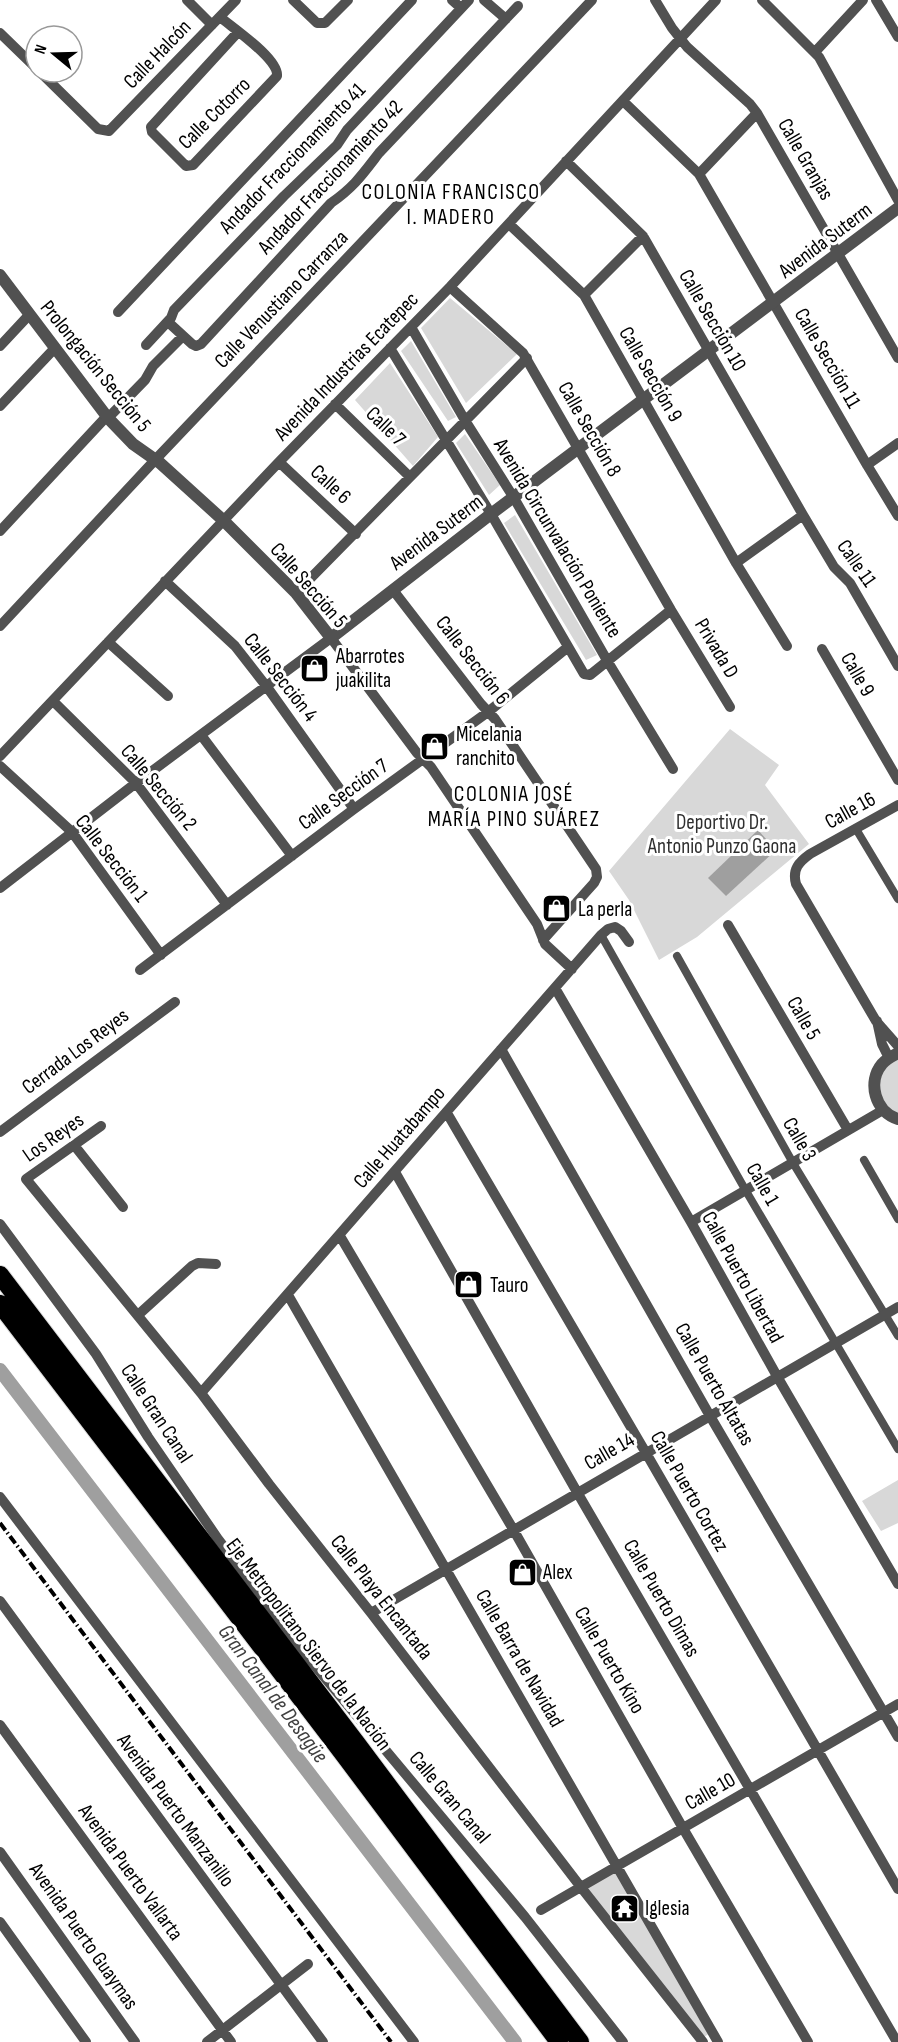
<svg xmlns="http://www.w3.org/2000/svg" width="898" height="2042" font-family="'Sofia Sans Condensed',sans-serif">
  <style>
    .green { fill: #d8d8d8 }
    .water { fill: #9f9f9f }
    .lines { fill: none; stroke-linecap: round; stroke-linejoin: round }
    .canal { stroke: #9f9f9f; stroke-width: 14 }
    .motorway-casing { stroke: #dbdbdb; stroke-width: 20 }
    .pedestrian { stroke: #515151; stroke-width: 8 }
    .minor { stroke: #515151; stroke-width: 10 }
    .tertiary { stroke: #515151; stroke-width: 12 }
    .motorway { stroke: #000; stroke-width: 18 }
    .rail { stroke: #000; stroke-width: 4; stroke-dasharray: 9 3 1.5 3; stroke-linecap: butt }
    .labels { text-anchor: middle; stroke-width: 6; stroke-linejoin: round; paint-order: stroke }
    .street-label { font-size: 21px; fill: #000; stroke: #fff }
    .poi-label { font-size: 21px; fill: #000; stroke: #fff; text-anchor: start }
    .park-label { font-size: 21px; fill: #2f2f2f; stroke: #fff }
    .neighbourhood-label { font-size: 22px; letter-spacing: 1.5px; fill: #000; stroke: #fff }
    .water-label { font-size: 22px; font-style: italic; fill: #404040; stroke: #fff }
  </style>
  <rect width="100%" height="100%" fill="#fff"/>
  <path class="green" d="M450 298 517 354 466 403 421 328Z
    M411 341 456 417 448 421 401 351Z
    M390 363 438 437 413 466 355 400Z
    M465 434 500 485 489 495 456 443Z
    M515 515 597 655 586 660 504 523Z
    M730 729 779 765 765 785 809 844 697 937 659 960 629 900 609 871Z
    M898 1053V1119L883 1110 877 1074Z
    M898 1480V1523L881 1531 862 1501Z
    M615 1870 710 2033 704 2037 584 1886Z"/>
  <path class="water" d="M758 830 776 850 726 896 708 878Z"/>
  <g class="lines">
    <path class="canal" d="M0 1370 515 2042"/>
    <defs>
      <path id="motorway" d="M0 1275 357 1744 580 2042
        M0 1304 345 1756 559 2042"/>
    </defs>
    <use href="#motorway" class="motorway-casing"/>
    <path class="pedestrian" d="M856 829 898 899
      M601 935 746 1191 898 1449
      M677 956 793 1163 898 1336
      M864 1160 898 1219"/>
    <path class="minor" d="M187 0 212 25
      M293 0 317 23H325L348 0
      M452 0 461 8
      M484 0 506 19
      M655 0 672 28 687 47 750 104 757 113 898 358
      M762 0 819 57 898 200
      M876 0 898 37
      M220 17C233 28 279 59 277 76L193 165 186 166 152 132 151 127 238 32
      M0 33 36 68
      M815 52 863 0
      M40 72 98 129 109 131 236 0
      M623 101 699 174 867 465 898 516
      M566 161 643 236 803 515 834 567 850 583 898 666
      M699 174 757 113
      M509 224 584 295 736 563 787 646
      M450 287 523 353 671 610 730 707
      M584 295 643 236
      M118 312 412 0
      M168 322 192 344 196 346 201 344 331 203C354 187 362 175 379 153L518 6
      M411 327 466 422 514 498 608 662 673 769
      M146 345 171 318 174 310 284 196 337 145 347 130 469 0
      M0 346 29 315
      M390 348 491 514 584 674 590 675 671 610
      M335 404 410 477
      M0 406 55 348
      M108 418 145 380 153 366 183 336
      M279 462 356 534
      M867 465 898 443
      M0 531 107 416
      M736 563 803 515
      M165 581 235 646 267 687 354 809
      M393 590 481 704 495 719 596 869 597 877 594 883 543 940
      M296 593 527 358
      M0 626 155 460 592 0
      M108 642 168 696
      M822 649 898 780
      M53 701 136 783 227 905
      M201 735 292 856
      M0 756 279 462 450 287 716 0
      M0 766 72 832 161 955
      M898 805 810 854C799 862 792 869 796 884L876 1021 898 1046
      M0 888 136 783 331 638 417 753 431 767 537 924 545 944 572 969
      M728 925 848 1130
      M140 970 354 809 488 712 568 647
      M555 988 691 1222 778 1378 898 1584
      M877 1021 882 1044 889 1058
      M501 1049 710 1416 898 1737
      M447 1113 646 1453 898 1889
      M101 1126 26 1179 201 1393 269 1484 371 1613 580 1886 703 2042
      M0 1132 175 1002
      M74 1145 123 1207
      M395 1172 577 1492 897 2042
      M691 1222 883 1110
      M0 1224 96 1354 148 1437 218 1539 306 1655 525 1917 623 2042
      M340 1236 513 1529 684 1830 808 2042
      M288 1295 718 2042
      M138 1315 192 1266 198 1263 216 1264
      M201 1393 601 935 608 929 615 927 621 931 629 942
      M0 1497 414 2042
      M0 1601 323 2042
      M371 1613 898 1307
      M0 1725 231 2042
      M0 1852 135 2042
      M541 1910 898 1704
      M0 1922 86 2042
      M207 2042 308 1964"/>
    <path class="tertiary" d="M0 275 108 418 133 444 160 463 224 521 296 593 331 638 491 514 898 208
      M898 1053C892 1056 886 1059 882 1064 867 1082 875 1112 898 1119"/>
    <use href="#motorway" class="motorway"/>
    <path class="rail" d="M0 1523 391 2042"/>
  </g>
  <defs>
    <symbol id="shop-square" viewBox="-11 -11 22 22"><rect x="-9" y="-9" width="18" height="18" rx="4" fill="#000" stroke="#fff"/><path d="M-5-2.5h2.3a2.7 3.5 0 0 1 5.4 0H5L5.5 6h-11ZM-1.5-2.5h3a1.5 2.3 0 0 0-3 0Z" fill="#fff"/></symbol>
    <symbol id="temple-square" viewBox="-11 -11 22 22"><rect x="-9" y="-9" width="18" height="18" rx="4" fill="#000" stroke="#fff"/><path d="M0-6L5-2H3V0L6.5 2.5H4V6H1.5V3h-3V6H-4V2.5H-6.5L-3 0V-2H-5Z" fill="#fff"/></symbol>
  </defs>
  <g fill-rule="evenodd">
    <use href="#shop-square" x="298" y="652" width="33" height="33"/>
    <use href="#shop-square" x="418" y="730" width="33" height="33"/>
    <use href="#shop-square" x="540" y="892" width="33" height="33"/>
    <use href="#shop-square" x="452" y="1268" width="33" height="33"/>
    <use href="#shop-square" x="506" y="1556" width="33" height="33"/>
    <use href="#temple-square" x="608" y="1892" width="33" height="33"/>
  </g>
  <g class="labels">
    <g class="street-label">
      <text transform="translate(157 54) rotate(-46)" y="7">Calle Halcón</text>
      <text transform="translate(214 113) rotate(-45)" y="7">Calle Cotorro</text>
      <text transform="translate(292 158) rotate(-46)" y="7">Andador Fraccionamiento 41</text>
      <text transform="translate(806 159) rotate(60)" y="7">Calle Granjas</text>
      <text transform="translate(330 177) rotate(-47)" y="7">Andador Fraccionamiento 42</text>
      <text transform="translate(825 240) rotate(-37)" y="7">Avenida Suterm</text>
      <text transform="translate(281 299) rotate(-46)" y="7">Calle Venustiano Carranza</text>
      <text transform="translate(713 320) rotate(60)" y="7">Calle Sección 10</text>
      <text transform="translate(828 358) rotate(60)" y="7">Calle Sección 11</text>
      <text transform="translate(96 366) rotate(51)" y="7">Prolongación Sección 5</text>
      <text transform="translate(346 366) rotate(-46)" y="7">Avenida Industrias Ecatepec</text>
      <text transform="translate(651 374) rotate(60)" y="7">Calle Sección 9</text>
      <text transform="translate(386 426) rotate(44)" y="7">Calle 7</text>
      <text transform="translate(590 429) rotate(60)" y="7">Calle Sección 8</text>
      <text transform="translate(331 484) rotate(43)" y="7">Calle 6</text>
      <text transform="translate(436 532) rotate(-37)" y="7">Avenida Suterm</text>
      <text transform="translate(558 538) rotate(59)" y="7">Avenida Circunvalación Poniente</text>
      <text transform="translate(857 563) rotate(55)" y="7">Calle 11</text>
      <text transform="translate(309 585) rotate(49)" y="7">Calle Sección 5</text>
      <text transform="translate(717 648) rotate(59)" y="7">Privada D</text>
      <text transform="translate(473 660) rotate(52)" y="7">Calle Sección 6</text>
      <text transform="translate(858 674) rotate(60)" y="7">Calle 9</text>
      <text transform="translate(281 677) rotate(52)" y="7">Calle Sección 4</text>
      <text transform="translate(159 787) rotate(50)" y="7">Calle Sección 2</text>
      <text transform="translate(343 794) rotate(-36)" y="7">Calle Sección 7</text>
      <text transform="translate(850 810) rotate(-29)" y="7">Calle 16</text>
      <text transform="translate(112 858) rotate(52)" y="7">Calle Sección 1</text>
      <text transform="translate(804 1018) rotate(60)" y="7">Calle 5</text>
      <text transform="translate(75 1051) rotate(-37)" y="7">Cerrada Los Reyes</text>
      <text transform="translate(53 1137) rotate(-35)" y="7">Los Reyes</text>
      <text transform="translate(399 1137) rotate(-49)" y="7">Calle Huatabampo</text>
      <text transform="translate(800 1139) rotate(60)" y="7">Calle 3</text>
      <text transform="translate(763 1184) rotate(60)" y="7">Calle 1</text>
      <text transform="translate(743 1277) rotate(61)" y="7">Calle Puerto Libertad</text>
      <text transform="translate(715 1384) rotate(60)" y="7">Calle Puerto Altatas</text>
      <text transform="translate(157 1413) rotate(57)" y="7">Calle Gran Canal</text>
      <text transform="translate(609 1451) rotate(-30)" y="7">Calle 14</text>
      <text transform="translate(690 1491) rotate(60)" y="7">Calle Puerto Cortez</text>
      <text transform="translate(382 1597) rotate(52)" y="7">Calle Playa Encantada</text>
      <text transform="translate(662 1598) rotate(60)" y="7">Calle Puerto Dimas</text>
      <text transform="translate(309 1644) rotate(53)" y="7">Eje Metropolitano Siervo de la Nación</text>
      <text transform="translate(520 1658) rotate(60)" y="7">Calle Barra de Navidad</text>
      <text transform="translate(610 1660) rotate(60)" y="7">Calle Puerto Kino</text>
      <text transform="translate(710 1791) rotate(-30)" y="7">Calle 10</text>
      <text transform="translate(450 1797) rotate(50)" y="7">Calle Gran Canal</text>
      <text transform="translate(176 1810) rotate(54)" y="7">Avenida Puerto Manzanillo</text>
      <text transform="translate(131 1872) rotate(54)" y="7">Avenida Puerto Vallarta</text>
      <text transform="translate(84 1936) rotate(55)" y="7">Avenida Puerto Guaymas</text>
    </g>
    <g class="poi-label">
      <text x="336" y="663">Abarrotes<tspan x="336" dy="24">juakilita</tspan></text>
      <text x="456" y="741">Micelania<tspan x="456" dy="24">ranchito</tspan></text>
      <text x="578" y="916">La perla</text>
      <text x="490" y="1292">Tauro</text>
      <text x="543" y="1579">Alex</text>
      <text x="645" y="1915">Iglesia</text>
    </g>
    <g class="park-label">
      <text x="722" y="829">Deportivo Dr.<tspan x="722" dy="24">Antonio Punzo Gaona</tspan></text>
    </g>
    <g class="neighbourhood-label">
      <text x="451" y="199">COLONIA FRANCISCO<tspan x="451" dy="25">I. MADERO</tspan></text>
      <text x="514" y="801">COLONIA JOSÉ<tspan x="514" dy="25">MARÍA PINO SUÁREZ</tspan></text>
    </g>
    <g class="water-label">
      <text transform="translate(274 1693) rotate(53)" y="8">Gran Canal de Desagüe</text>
    </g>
  </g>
  <g transform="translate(54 54) rotate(289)"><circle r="28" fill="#ffffff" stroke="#999999" stroke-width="1.5"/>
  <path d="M0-4.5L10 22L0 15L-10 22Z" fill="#000000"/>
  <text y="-9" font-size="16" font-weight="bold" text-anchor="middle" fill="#000000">N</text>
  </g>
</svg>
